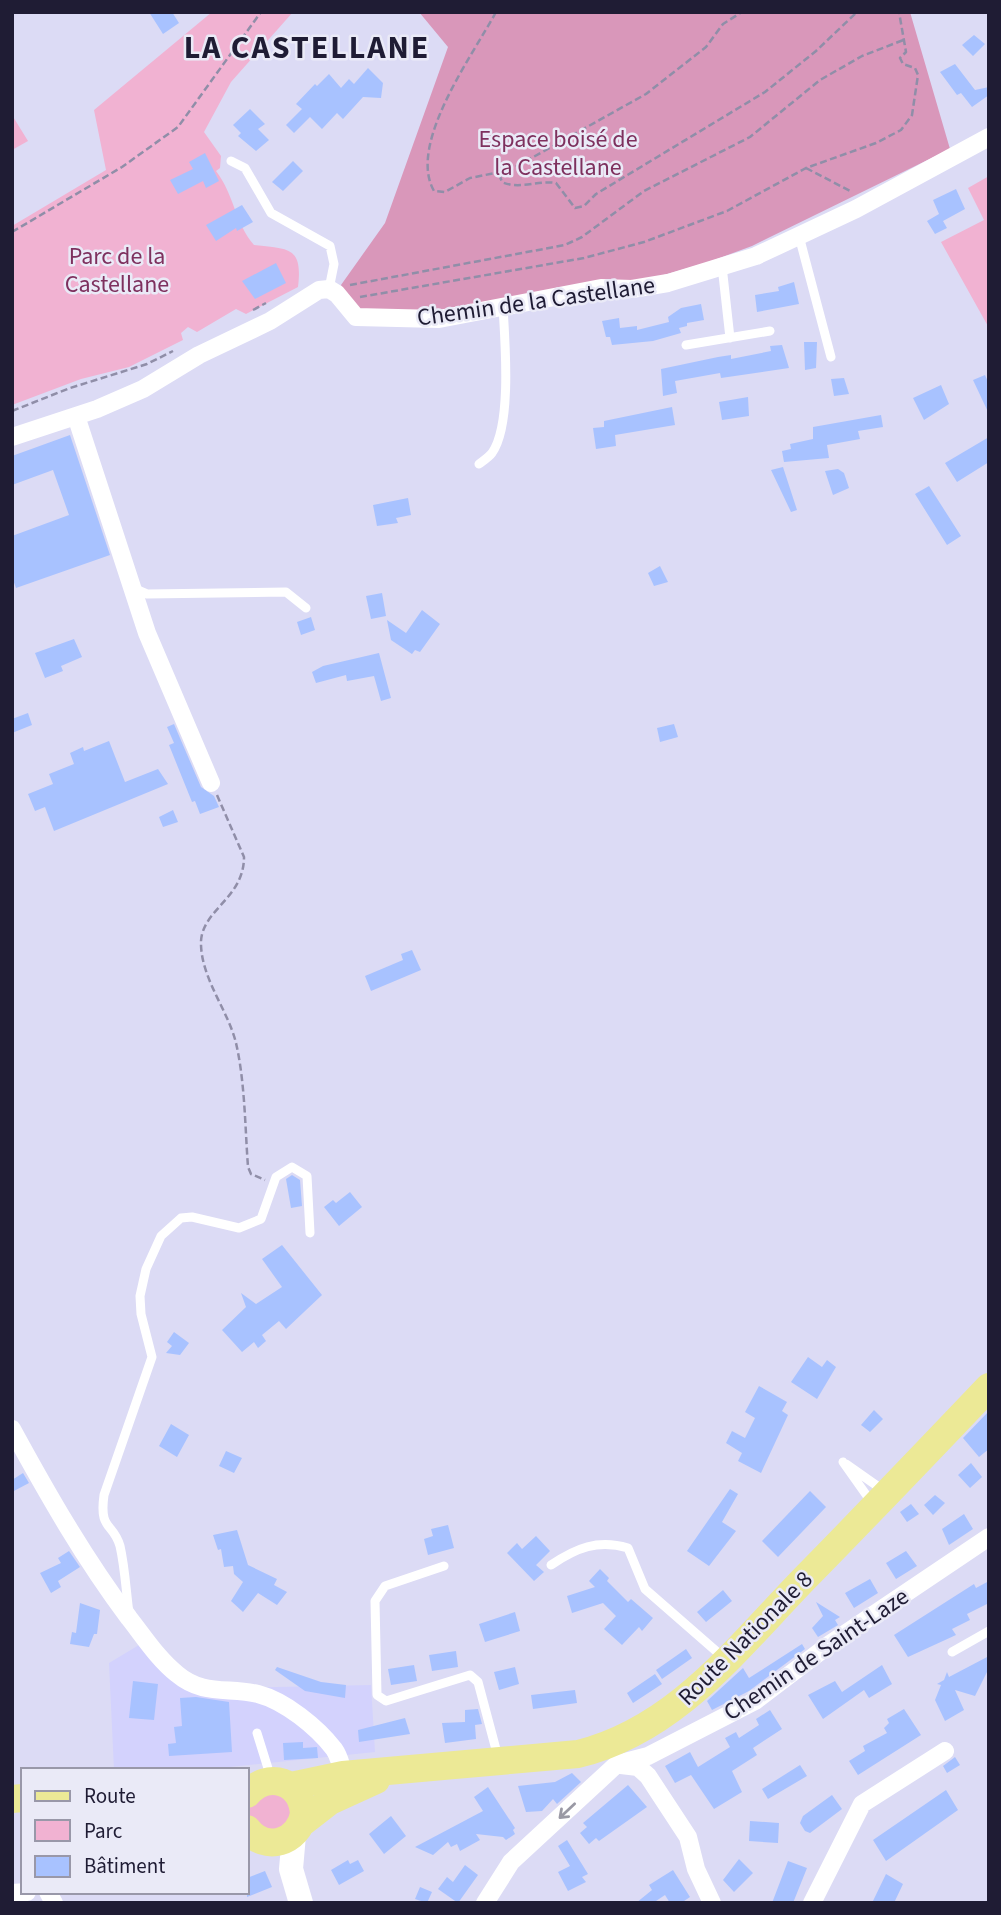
<svg xmlns="http://www.w3.org/2000/svg" width="1001" height="1915" font-family="'Source Sans 3',sans-serif">
  <style>
    .built { fill: #d3d2fd }
    .green { fill: #f1b2d2 }
    .forest { fill: #d997ba }
    .building { fill: #a8c2ff }
    .lines { fill: none; stroke-linecap: round; stroke-linejoin: round }
    .path { stroke: #908ea8; stroke-width: 2.5; stroke-dasharray: 7 3.5; stroke-linecap: butt }
    .service { stroke: #fff; stroke-width: 9 }
    .minor { stroke: #fff; stroke-width: 18 }
    .secondary { stroke: #fff; stroke-width: 24 }
    .primary { stroke: #ece996; stroke-width: 28 }
    .oneway { stroke: #9a99a4 }
    .labels { text-anchor: middle; stroke-width: 5; stroke-linejoin: round; paint-order: stroke }
    .park-label { font-size: 24px; fill: #7e305e; stroke: #eaeaf7 }
    .street-label { font-size: 24px; fill: #1f1c34; stroke: #eaeaf7 }
    .district-label { font-size: 32px; font-weight: bold; letter-spacing: 2px; fill: #1f1c34; stroke: #eaeaf7 }
  </style>
  <rect width="100%" height="100%" fill="#dcdbf5"/>
  <path class="built" d="M139 1645 186 1689 371 1685 375 1752 200 1770H114L109 1663Z"/>
  <path class="green" d="M212 12H293L231 82 204 132 221 156 220 168 216 171C234 194 235 223 254 245 288 249 303 246 298 287L246 314 236 309 197 332 188 327 181 333 183 340 129 367 81 379 12 405V226L106 170 94 110Z
    M12 115 28 141 12 150Z
    M989 176V328L941 242 984 220 968 188Z
    M282 1781 299 1829H247V1794Z"/>
  <path class="forest" d="M419 12H910L950 149 752 246 706 263 660 276 500 305 359 316 341 285 385 223 448 47Z"/>
  <path class="building" d="M149 12H172L179 23 163 34Z
    M974 35 985 44 973 56 962 45Z
    M955 64 975 90 989 87V95L972 107 961 93 957 95 940 72Z
    M368 68 383 83 381 98 363 97 343 119 337 113 322 129 310 117 294 133 286 125 302 109 296 104 315 84 317 86 329 74 341 88 349 79 354 84Z
    M250 109 265 124 258 129 269 140 256 151 238 136 241 133 233 125Z
    M205 153 219 181 206 188 203 181 178 194 170 180 193 169 189 162Z
    M293 161 303 171 283 191 272 182Z
    M956 189 965 209 943 221 947 228 935 234 927 221 939 214 933 200Z
    M242 205 253 222 237 231 236 228 216 241 206 225Z
    M276 263 286 283 255 299 242 281Z
    M794 282 799 304 757 312 755 295 779 291 778 287Z
    M701 304 704 320 687 323V326L679 328 681 333 653 341 612 345 610 337H606L602 321 619 318 620 328 637 326V330L669 322 668 317 681 308Z
    M804 342H817L816 368 805 370Z
    M782 345 789 368 721 378 720 373 675 381 677 393 663 396 661 369 718 357 731 355V359L771 351 770 346Z
    M985 375 989 384V414L973 380Z
    M844 378 849 394 834 396 831 379Z
    M941 385 949 404 924 420 913 398Z
    M748 397 749 416 722 420 719 402Z
    M672 407 675 425 615 435 616 446 596 449 593 428 604 427V421Z
    M881 415 883 427 858 431 860 439 827 445 829 458 784 462 782 451 791 449 790 444 813 439V427Z
    M70 435 110 555 16 588 12 577V536L69 515 53 470 12 485V456Z
    M989 437V462L957 482 945 463Z
    M783 467 797 510 791 512 771 470Z
    M838 469 844 473 849 488 833 495 825 471Z
    M929 486 961 536 947 545 915 494Z
    M408 498 411 515 396 518 398 523 377 526 373 505Z
    M660 566 668 582 654 586 648 573Z
    M382 593 386 616 371 619 366 596Z
    M422 610 440 624 420 652 415 650 412 654 391 640 387 620 406 633Z
    M311 617 315 630 301 635 297 622Z
    M74 639 82 657 61 666 63 671 45 678 35 653Z
    M379 653 391 698 381 701 374 676 347 681 346 675 316 683 312 672 323 666Z
    M28 713 32 725 12 733V719Z
    M174 724 201 787 214 796 219 807 200 814 195 801 192 802 169 745 174 743 167 727Z
    M674 724 678 737 660 742 657 728Z
    M109 741 125 782 158 769 168 784 54 831 45 807 35 811 28 794 53 784 49 774 74 764 70 753 83 747 84 751Z
    M173 810 178 822 163 827 159 817Z
    M412 950 421 970 371 991 365 976 403 960 401 954Z
    M292 1175 300 1180 302 1206 291 1208 286 1179Z
    M350 1192 362 1207 339 1226 324 1207 333 1200 336 1203Z
    M282 1245 322 1295 286 1329 279 1321 262 1335 266 1341 258 1348 254 1342 242 1352 222 1330 246 1307 241 1293 256 1304 282 1287 262 1259Z
    M174 1332 189 1343 180 1355 166 1353 172 1346 167 1342Z
    M808 1357 822 1367 827 1360 836 1367 817 1399 791 1382Z
    M759 1386 787 1402 782 1411 788 1415 761 1473 738 1461 742 1453 726 1443 732 1431 745 1438 755 1418 745 1412Z
    M874 1410 883 1419 870 1432 861 1425Z
    M989 1411V1449L979 1457 963 1438Z
    M171 1424 189 1435 177 1457 159 1446Z
    M226 1451 242 1458 234 1473 219 1466Z
    M971 1463 982 1477 970 1488 958 1475Z
    M23 1473 29 1483 12 1492V1480Z
    M730 1489 738 1494 722 1522 736 1531 709 1566 687 1551Z
    M810 1491 826 1507 778 1557 762 1541Z
    M935 1495 945 1503 933 1515 924 1505Z
    M911 1504 919 1514 907 1522 900 1512Z
    M964 1514 973 1529 949 1545 942 1529Z
    M448 1525 454 1548 428 1555 424 1539 433 1536 431 1529Z
    M237 1530 248 1565 277 1579 274 1585 287 1592 277 1605 258 1593 243 1612 231 1601 243 1582 234 1574 233 1566 224 1567 221 1549 218 1550 213 1535Z
    M536 1536 550 1551 536 1565 544 1572 534 1581 507 1553 517 1543 522 1549Z
    M69 1551 80 1567 58 1581 61 1587 51 1593 40 1573 61 1563 58 1558Z
    M906 1551 917 1566 896 1579 886 1563Z
    M600 1569 609 1578 607 1581 628 1602 631 1599 653 1618 642 1631 639 1627 622 1645 604 1629 616 1616 603 1603 572 1613 567 1596 595 1587 589 1581Z
    M870 1579 878 1593 854 1608 845 1593Z
    M989 1581V1603L967 1614 970 1620 952 1629 956 1635 908 1657 894 1635 974 1584 976 1588Z
    M723 1590 732 1601 706 1622 697 1612Z
    M816 1602 840 1617 835 1620 838 1625 818 1637 812 1628 823 1616Z
    M80 1603 100 1610 97 1634H94L89 1647 70 1644 72 1632 76 1633Z
    M515 1612 520 1631 485 1642 479 1624Z
    M802 1644 805 1649 749 1691 712 1710 707 1701 743 1668 749 1678Z
    M686 1649 692 1658 662 1679 656 1670Z
    M456 1651 458 1667 432 1671 429 1655Z
    M989 1656V1668L975 1696 955 1690 964 1710 945 1721 935 1700 941 1685 937 1684 944 1680 947 1672 949 1677Z
    M414 1665 417 1681 391 1685 388 1669Z
    M882 1665 892 1684 869 1698 864 1690 823 1719 808 1695 835 1681 842 1692Z
    M277 1667 321 1682 346 1685 345 1698 305 1691 275 1670Z
    M515 1667 519 1684 499 1690 494 1672Z
    M655 1674 662 1684 633 1703 627 1693Z
    M133 1681 158 1684 154 1720 129 1718Z
    M575 1690 577 1703 533 1709 531 1695Z
    M196 1697 229 1702 232 1752 169 1756 168 1744 176 1743 174 1727 182 1726 180 1698Z
    M478 1709 482 1724 475 1725 476 1739 445 1743 442 1723 465 1722V1710Z
    M904 1709 921 1735 858 1775 849 1761 865 1751 863 1746 887 1733 884 1728 889 1723 887 1719Z
    M770 1710 782 1729 753 1748 757 1755 732 1771 742 1792 714 1809 691 1775 675 1783 665 1766 690 1752 698 1767 730 1747 725 1738 736 1732 739 1738 759 1725 756 1719Z
    M405 1718 410 1734 359 1742 358 1730Z
    M303 1742V1748L317 1747 318 1758 284 1760 283 1743Z
    M955 1757 960 1765 947 1773 943 1766Z
    M800 1765 807 1776 768 1799 762 1789Z
    M572 1773 581 1782 557 1804 553 1799 542 1811 526 1812 518 1786 555 1782Z
    M628 1785 647 1807 599 1841 596 1838 589 1844 580 1833 587 1827 583 1823Z
    M488 1787 515 1828 513 1830 515 1834 506 1840 503 1837 476 1834 480 1840 460 1851 457 1844 451 1847 448 1842 433 1855 415 1847 483 1811 474 1797Z
    M946 1790 958 1810 886 1861 873 1840Z
    M832 1795 842 1809 810 1833 805 1831 800 1823 803 1816Z
    M391 1816 406 1836 384 1854 369 1834Z
    M750 1821 779 1823 778 1843 749 1841Z
    M567 1840 588 1874 582 1877 586 1882 568 1891 558 1872 570 1866 558 1846Z
    M739 1859 753 1873 734 1892 723 1880Z
    M348 1860 350 1864 358 1860 364 1871 339 1885 331 1870Z
    M788 1861 807 1868 793 1903H772Z
    M465 1865 478 1875 458 1903 438 1889 447 1877 453 1882Z
    M673 1870 690 1897 681 1903H670L665 1895 653 1903H636L652 1890 649 1885Z
    M265 1871 272 1887 247 1897V1878Z
    M886 1874 903 1884 894 1903H872Z
    M420 1887 432 1892 427 1903 415 1899Z"/>
  <g class="lines">
    <path class="path" d="M496 12C473 55 407 144 434 191L445 192 470 178 510 170 646 94 706 47 723 24 742 12
      M792 12H802
      M806 168 852 192
      M499 174 502 182C519 190 538 180 556 183L575 208 584 206 596 194 765 92 816 51 857 12
      M12 232 122 167 178 127 261 12
      M350 285 565 245 582 237 644 191 750 137 820 80 862 56 906 39
      M360 297 584 258 644 242 727 211 806 168 876 143 901 130 912 115 918 75 915 68 903 64 900 58 906 52 899 12
      M253 310 266 303
      M12 411 70 388 147 364 173 351
      M217 795 244 857C244 898 203 909 201 941 200 977 228 1010 236 1043 245 1082 245 1127 248 1167L251 1174 265 1180"/>
    <path class="service" d="M231 161 245 168 271 213 330 246 334 264 329 289
      M799 236 831 357
      M722 266 730 338
      M686 345 770 331
      M479 464C483 461 489 457 492 453 512 425 505 342 503 307
      M133 588 147 594 286 592 306 608
      M843 1462 872 1503
      M846 1464 883 1490
      M551 1565C576 1548 598 1539 628 1548L645 1589 724 1658
      M444 1566 385 1586 375 1601 377 1695 386 1701 470 1675 478 1682 498 1757
      M129 1613C126 1591 125 1568 120 1546 113 1522 99 1531 104 1495L152 1357 141 1314 140 1296 146 1269 161 1236 181 1218 192 1217 239 1228 261 1219 276 1177 292 1167 307 1176 310 1233
      M952 1652 989 1631
      M257 1733 271 1778"/>
    <path class="minor" d="M76 416 147 633 211 783
      M12 437 97 409 143 389 199 355 270 321 319 290 329 289 337 294 356 317 439 319 601 288 632 289 668 283 756 256 856 209 989 137
      M12 1429C48 1495 84 1558 129 1618 144 1637 158 1659 177 1674 203 1696 228 1687 258 1694 285 1701 317 1727 334 1749 341 1759 343 1773 345 1785
      M621 1765 638 1767 648 1776 688 1837 696 1869 712 1903
      M48 1892 54 1903
      M12 1893 27 1892
      M485 1903 511 1862 617 1764 648 1756 755 1701 830 1644 989 1537
      M812 1903 862 1804 945 1751"/>
    <path class="secondary" d="M294 1835 291 1869 301 1903"/>
    <path class="primary" d="M291 1786 343 1775 578 1754C676 1730 737 1648 805 1578 867 1515 928 1451 989 1387
      M247 1794C268 1770 302 1781 304 1814 298 1843 265 1853 247 1829
      M12 1799 23 1798
      M303 1822 330 1801 376 1780"/>
  </g>
  <defs><path id="oneway-shaft" d="M-6 0H5M1.5-3L5.5 0L1.5 3" fill="none" stroke-width="1.6" stroke-linecap="round" stroke-linejoin="round" transform="scale(1.75)"/></defs>
  <use class="oneway" href="#oneway-shaft" transform="translate(567 1811) rotate(137)"/>
  <g class="labels">
    <g class="park-label">
      <text x="558" y="147">Espace boisé de<tspan x="558" dy="28">la Castellane</tspan></text>
      <text x="117" y="264">Parc de la<tspan x="117" dy="28">Castellane</tspan></text>
    </g>
    <g class="street-label">
      <text transform="translate(536 301) rotate(-8)" y="8">Chemin de la Castellane</text>
      <text transform="translate(745 1638) rotate(-45)" y="8">Route Nationale 8</text>
      <text transform="translate(816 1654) rotate(-34)" y="8">Chemin de Saint-Laze</text>
    </g>
    <g class="district-label">
      <text x="307" y="58">LA CASTELLANE</text>
    </g>
  </g>
  <rect width="1001" height="1915" fill="none" stroke="#1f1c34" stroke-width="28"/>
  <rect x="21" y="1768" width="228" height="126" fill="#eaeaf7" stroke="#9998a9" stroke-width="2"/>
  <rect x="35" y="1791" width="35" height="10" fill="#ece996" stroke="#9998a9" stroke-width="2"/>
  <text x="84" y="1803" font-size="21" fill="#1f1c34">Route</text>
  <rect x="35" y="1820" width="35" height="21" fill="#f1b2d2" stroke="#9998a9" stroke-width="2"/>
  <text x="84" y="1838" font-size="21" fill="#1f1c34">Parc</text>
  <rect x="35" y="1856" width="35" height="21" fill="#a8c2ff" stroke="#9998a9" stroke-width="2"/>
  <text x="84" y="1873" font-size="21" fill="#1f1c34">Bâtiment</text>
</svg>
